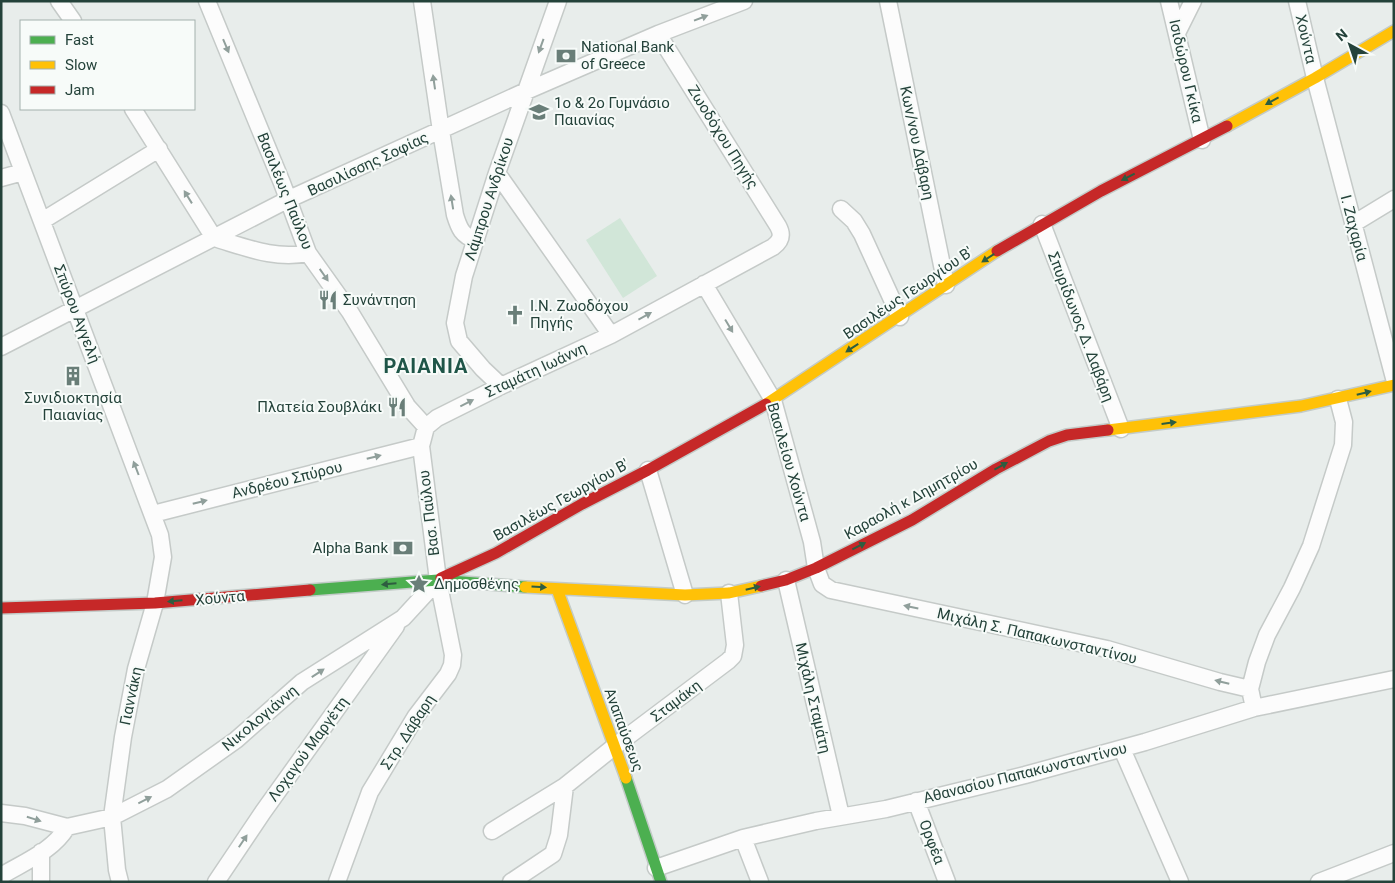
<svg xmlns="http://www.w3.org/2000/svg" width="1395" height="883" font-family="Roboto,sans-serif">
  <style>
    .green { fill: #d1e6d8 }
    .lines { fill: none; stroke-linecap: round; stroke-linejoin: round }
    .street-casing { stroke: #c5cac8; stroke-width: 19 }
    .fast-casing { stroke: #c3cbc8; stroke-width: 14 }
    .slow-casing { stroke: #c3cbc8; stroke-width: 14 }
    .jam-casing { stroke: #c3cbc8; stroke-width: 14 }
    .street { stroke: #fcfcfc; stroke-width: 16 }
    .fast { stroke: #4caf50; stroke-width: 11 }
    .slow { stroke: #ffc107; stroke-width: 11 }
    .jam { stroke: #c62828; stroke-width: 11 }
    .oneway { fill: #909f9b }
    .oneway2 { fill: #2e5d40 }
    .labels { text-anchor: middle; stroke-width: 4; stroke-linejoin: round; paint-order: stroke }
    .street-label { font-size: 15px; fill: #24423a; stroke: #f7fbf9 }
    .poi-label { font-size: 15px; fill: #24423a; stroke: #f7fbf9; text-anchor: start }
    .district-label { font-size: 20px; font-weight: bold; letter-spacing: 1px; fill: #1f5548; stroke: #f7fbf9 }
  </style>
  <rect width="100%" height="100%" fill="#e8edeb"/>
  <path class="green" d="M620 218 657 276 623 298 586 240Z"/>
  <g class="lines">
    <defs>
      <path id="street" d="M59 1 73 21
        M207 1 282 183 308 253 350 312 407 406 426 427
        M422 1 441 131 455 215C459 228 462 236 476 240
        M888 1 946 285
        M1169 1 1202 140
        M1297 1 1315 78 1394 378
        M1177 33 1193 1
        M133 109 214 238C245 247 275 260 308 253
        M1 113 160 535 163 557 155 603 136 669 123 737 112 817 117 870 120 882
        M497 173 611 335
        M1 178 23 172
        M841 209 854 221 862 234 900 317
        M42 221 159 149
        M1042 224 1121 429
        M1353 224 1394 199
        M704 284 773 400 812 542 816 568 822 584 831 590 1107 649 1220 682 1250 689 1254 708
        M1 347 287 200 524 92 658 34 744 1
        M501 386 483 369 459 341 455 323 464 276 497 173 558 1
        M426 427 437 418 501 386 611 335 773 247C781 241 783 235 778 226L658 34
        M648 470 685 595
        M153 514 421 446
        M786 580 841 816
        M1250 689 1257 662 1267 635 1292 588 1311 546 1343 445 1344 422 1338 399
        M1122 749 1180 882
        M916 801 947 882
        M1 813 25 816 67 827 112 817 167 789 236 740 302 682 403 618 438 580
        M492 831 565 786 615 746 728 661 733 656 735 645 729 593
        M743 838 760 882
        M656 868 743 838 816 821 886 809 1025 775 1145 742 1254 708 1394 679
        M1 876C24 862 53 851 67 827
        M41 882V852
        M216 882 263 812 396 626
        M337 882 370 792 416 716 448 674 452 665 453 655 438 580 421 446 426 427
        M511 882 553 854 559 835 565 786
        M1319 882 1394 853"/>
      <path id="fast" d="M310 590 438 580 525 587
        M626 778 661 882"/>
      <path id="slow" d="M1227 126 1315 78 1394 31
        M766 404 997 251
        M1108 430 1301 406 1394 385
        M525 587 685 595 729 593 761 586
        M557 589 626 778"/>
      <path id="jam" d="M997 251 1101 191 1227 126
        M441 578 496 553 582 504 648 470 766 404
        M761 586 786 580 816 568 912 520 996 469 1049 441 1067 435 1108 430
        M1 608 155 603 310 590"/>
    </defs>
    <use href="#street" class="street-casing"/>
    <use href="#fast" class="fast-casing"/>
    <use href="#slow" class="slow-casing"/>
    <use href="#jam" class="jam-casing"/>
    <use href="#street" class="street"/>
    <use href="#fast" class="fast"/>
    <use href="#slow" class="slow"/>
    <use href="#jam" class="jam"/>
  </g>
  <defs><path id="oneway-solid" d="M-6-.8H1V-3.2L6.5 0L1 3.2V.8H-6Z" transform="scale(1.25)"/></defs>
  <g class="oneway">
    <use href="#oneway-solid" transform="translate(701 18) rotate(-21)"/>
    <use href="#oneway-solid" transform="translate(226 46) rotate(67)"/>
    <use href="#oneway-solid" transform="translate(541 46) rotate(110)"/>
    <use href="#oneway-solid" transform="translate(434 82) rotate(-98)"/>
    <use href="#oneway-solid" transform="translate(188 197) rotate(-122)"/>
    <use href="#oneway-solid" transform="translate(452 202) rotate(-99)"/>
    <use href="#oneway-solid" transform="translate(324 275) rotate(55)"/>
    <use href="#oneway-solid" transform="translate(645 316) rotate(-29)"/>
    <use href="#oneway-solid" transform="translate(729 326) rotate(59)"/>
    <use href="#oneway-solid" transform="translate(467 403) rotate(-27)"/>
    <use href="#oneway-solid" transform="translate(374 457) rotate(-14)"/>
    <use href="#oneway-solid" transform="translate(136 468) rotate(-111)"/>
    <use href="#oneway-solid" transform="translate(200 502) rotate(-14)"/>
    <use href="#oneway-solid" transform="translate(911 607) rotate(-168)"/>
    <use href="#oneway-solid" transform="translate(318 673) rotate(-33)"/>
    <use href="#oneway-solid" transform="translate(1222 682) rotate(-166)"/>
    <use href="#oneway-solid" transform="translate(145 800) rotate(-27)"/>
    <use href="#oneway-solid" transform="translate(34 819) rotate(17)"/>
    <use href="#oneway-solid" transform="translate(243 841) rotate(-56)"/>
  </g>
  <g class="oneway2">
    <use href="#oneway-solid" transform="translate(1272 101) rotate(151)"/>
    <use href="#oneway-solid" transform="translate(1128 177) rotate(153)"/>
    <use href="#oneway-solid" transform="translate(988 258) rotate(147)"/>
    <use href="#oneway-solid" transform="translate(852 348) rotate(147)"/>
    <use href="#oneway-solid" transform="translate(1364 393) rotate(-14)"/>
    <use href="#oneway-solid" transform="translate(1169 423) rotate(-7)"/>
    <use href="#oneway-solid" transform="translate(1001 466) rotate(-29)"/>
    <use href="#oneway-solid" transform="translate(859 546) rotate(-27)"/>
    <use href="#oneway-solid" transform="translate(389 584) rotate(175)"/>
    <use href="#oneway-solid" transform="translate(539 587) rotate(4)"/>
    <use href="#oneway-solid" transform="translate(753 588) rotate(-13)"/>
    <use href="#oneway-solid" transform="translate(175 601) rotate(175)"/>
  </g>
  <defs>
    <symbol id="bank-bare" viewBox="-9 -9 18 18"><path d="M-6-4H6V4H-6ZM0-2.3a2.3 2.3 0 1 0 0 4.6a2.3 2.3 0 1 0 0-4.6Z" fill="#697e78" stroke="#f7fbf9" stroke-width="2.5" paint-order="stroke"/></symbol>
    <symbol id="school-bare" viewBox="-9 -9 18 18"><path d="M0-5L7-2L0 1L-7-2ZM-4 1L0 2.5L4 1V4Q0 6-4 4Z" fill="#697e78" stroke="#f7fbf9" stroke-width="2.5" paint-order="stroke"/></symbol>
    <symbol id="restaurant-bare" viewBox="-9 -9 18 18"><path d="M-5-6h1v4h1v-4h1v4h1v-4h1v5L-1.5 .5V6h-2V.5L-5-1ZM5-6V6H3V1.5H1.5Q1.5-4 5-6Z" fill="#697e78" stroke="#f7fbf9" stroke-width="2.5" paint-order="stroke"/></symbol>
    <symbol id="church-bare" viewBox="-9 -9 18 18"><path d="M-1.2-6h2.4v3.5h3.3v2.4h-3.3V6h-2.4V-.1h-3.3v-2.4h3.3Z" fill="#697e78" stroke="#f7fbf9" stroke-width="2.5" paint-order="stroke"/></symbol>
    <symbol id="building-bare" viewBox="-9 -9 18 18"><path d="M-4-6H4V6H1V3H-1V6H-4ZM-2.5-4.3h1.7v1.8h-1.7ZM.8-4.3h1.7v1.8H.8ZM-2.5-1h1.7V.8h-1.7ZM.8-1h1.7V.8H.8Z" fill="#697e78" stroke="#f7fbf9" stroke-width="2.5" paint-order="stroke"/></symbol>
    <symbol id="sight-bare" viewBox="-9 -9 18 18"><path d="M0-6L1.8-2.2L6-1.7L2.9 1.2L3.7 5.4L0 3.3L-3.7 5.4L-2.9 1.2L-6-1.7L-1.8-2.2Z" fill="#697e78" stroke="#f7fbf9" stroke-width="2.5" paint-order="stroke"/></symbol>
  </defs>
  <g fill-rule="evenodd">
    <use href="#bank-bare" x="552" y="42" width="28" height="28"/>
    <use href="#school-bare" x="525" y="98" width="28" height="28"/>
    <use href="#restaurant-bare" x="314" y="286" width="28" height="28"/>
    <use href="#church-bare" x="501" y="301" width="28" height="28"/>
    <use href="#building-bare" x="59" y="362" width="28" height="28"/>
    <use href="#restaurant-bare" x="383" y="393" width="28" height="28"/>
    <use href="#bank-bare" x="389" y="534" width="28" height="28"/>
    <use href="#sight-bare" x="405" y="570" width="28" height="28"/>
  </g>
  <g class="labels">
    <g class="street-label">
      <text transform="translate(1306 39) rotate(77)" y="5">Χούντα</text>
      <text transform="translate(1186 71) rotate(77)" y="5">Ισιδώρου Γκίκα</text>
      <text transform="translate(723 137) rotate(58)" y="5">Ζωοδόχου Πηγής</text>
      <text transform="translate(917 143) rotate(78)" y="5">Κων/νου Δάβαρη</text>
      <text transform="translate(368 164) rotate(-25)" y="5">Βασιλίσσης Σοφίας</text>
      <text transform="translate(285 191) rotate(68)" y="5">Βασιλέως Παύλου</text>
      <text transform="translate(489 199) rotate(-72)" y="5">Λάμπρου Ανδρίκου</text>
      <text transform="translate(1354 228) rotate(75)" y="5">Ι. Ζαχαρία</text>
      <text transform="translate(908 293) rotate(-34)" y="5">Βασιλέως Γεωργίου Β'</text>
      <text transform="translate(77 314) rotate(69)" y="5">Σπύρου Αγγελή</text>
      <text transform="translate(1081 327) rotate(69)" y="5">Σπυρίδωνος Δ. Δαβάρη</text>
      <text transform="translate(536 370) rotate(-25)" y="5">Σταμάτη Ιωάννη</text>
      <text transform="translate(789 462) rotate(74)" y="5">Βασιλείου Χούντα</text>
      <text transform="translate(287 480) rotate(-14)" y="5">Ανδρέου Σπύρου</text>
      <text transform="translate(911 499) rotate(-29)" y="5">Καραολή κ Δημητρίου</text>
      <text transform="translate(561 500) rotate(-29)" y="5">Βασιλέως Γεωργίου Β'</text>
      <text transform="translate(429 513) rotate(-97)" y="5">Βασ. Παύλου</text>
      <text transform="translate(220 598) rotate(-5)" y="5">Χούντα</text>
      <text transform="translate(1037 636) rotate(13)" y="5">Μιχάλη Σ. Παπακωνσταντίνου</text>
      <text transform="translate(131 696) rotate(-78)" y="5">Γιαννάκη</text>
      <text transform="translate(813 698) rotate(77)" y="5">Μιχάλη Σταμάτη</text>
      <text transform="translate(676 701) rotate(-37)" y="5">Σταμάκη</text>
      <text transform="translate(260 718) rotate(-40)" y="5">Νικολογιάννη</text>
      <text transform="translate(624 730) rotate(70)" y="5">Αναπαύσεως</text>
      <text transform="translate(408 732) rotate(-57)" y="5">Στρ. Δάβαρη</text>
      <text transform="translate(308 749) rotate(-54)" y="5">Λοχαγού Μαργέτη</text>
      <text transform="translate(1025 773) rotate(-14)" y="5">Αθανασίου Παπακωνσταντίνου</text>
      <text transform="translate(932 842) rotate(69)" y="5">Ορφέα</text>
    </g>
    <g class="poi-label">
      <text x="581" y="52">National Bank<tspan x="581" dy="17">of Greece</tspan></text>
      <text x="554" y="108">1ο &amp; 2ο Γυμνάσιο<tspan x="554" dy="17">Παιανίας</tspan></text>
      <text x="343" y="305">Συνάντηση</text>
      <text x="530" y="311">Ι.Ν. Ζωοδόχου<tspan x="530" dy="17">Πηγής</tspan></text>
      <text x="73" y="403" text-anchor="middle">Συνιδιοκτησία<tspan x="73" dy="17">Παιανίας</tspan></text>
      <text x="382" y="412" text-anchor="end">Πλατεία Σουβλάκι</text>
      <text x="388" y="553" text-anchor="end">Alpha Bank</text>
      <text x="434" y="589">Δημοσθένης</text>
    </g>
    <g class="district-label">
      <text x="426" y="373">PAIANIA</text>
    </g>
  </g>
  <rect width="1395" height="883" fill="none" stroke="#24423a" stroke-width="5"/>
  <rect x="20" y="20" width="175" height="90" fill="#f7fbf9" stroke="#a3b1ad"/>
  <rect x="30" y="36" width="25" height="8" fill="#4caf50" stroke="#a3b1ad"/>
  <text x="65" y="45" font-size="15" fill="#24423a">Fast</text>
  <rect x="30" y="61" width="25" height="8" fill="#ffc107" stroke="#a3b1ad"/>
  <text x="65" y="70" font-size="15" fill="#24423a">Slow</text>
  <rect x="30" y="86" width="25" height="8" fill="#c62828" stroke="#a3b1ad"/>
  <text x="65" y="95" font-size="15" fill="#24423a">Jam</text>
  <g transform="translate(1350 45) rotate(320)" stroke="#f7fbf9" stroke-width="4" paint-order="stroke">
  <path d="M0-4L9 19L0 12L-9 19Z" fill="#24423a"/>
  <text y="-8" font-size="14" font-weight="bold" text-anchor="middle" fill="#24423a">N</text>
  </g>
</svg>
